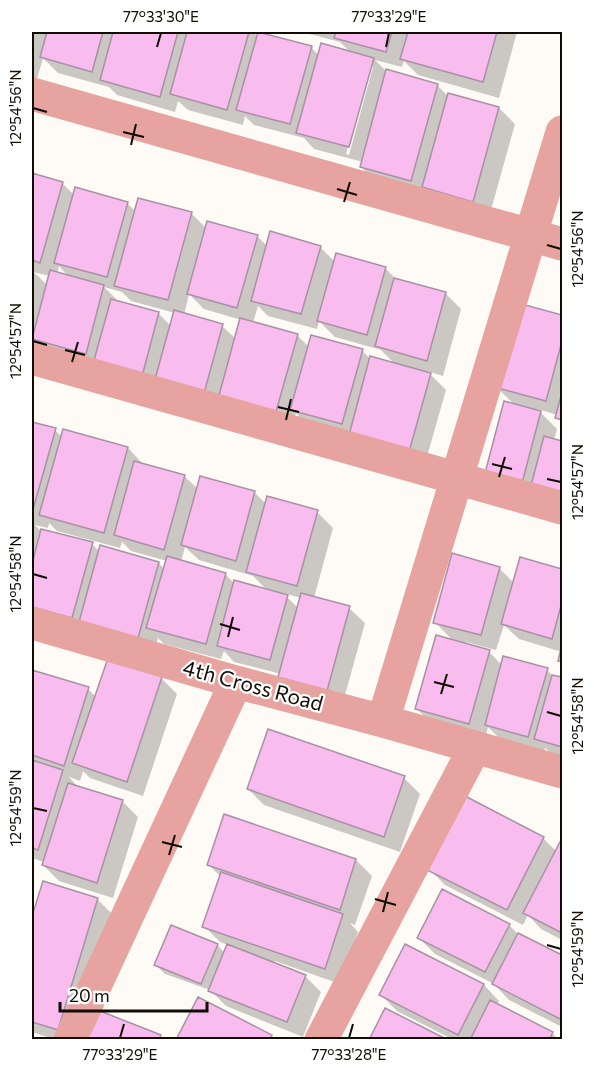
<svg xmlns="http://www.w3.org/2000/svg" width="594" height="1071" font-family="Commissioner,sans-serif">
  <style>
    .shadow { fill: #0003; fill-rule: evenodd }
    .building { fill: #f8bcee; stroke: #a891a4; stroke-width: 1.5 }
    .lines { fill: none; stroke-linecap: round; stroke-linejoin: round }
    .street { stroke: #e6a39f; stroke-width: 33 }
    .ticks { fill: none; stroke: #110c04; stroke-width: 2 }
    .labels { text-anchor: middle; stroke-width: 4.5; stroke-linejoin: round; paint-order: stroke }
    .street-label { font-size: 21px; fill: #110c04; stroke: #fff }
    .neatline { fill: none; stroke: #110c04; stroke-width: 2 }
    .ticks-label { font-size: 15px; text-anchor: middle; fill: #110c04 }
  </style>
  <rect width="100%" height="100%" fill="#fefbf6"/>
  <path class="shadow" d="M32 32H253L258 37 311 47 319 56 350 52 340 42 302 32H517L499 98 418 75 404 61 402 67 375 60 387 72 437 85 449 97 499 108 515 124 489 217 377 183 361 167 363 162 314 149 304 138 254 125 245 116 243 125 188 110 178 101 175 112 117 95 109 87 58 73 43 58 37 79 32 77ZM370 67H373L349 155 346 154Z
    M32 174 62 183 74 195 127 203 136 212 191 213 206 228 257 236 267 246 320 247 335 262 337 255 386 269 397 280 445 293 461 309 443 376 427 371 446 390 424 467 308 425 296 413 291 430 48 354 34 340 32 350ZM59 266 70 278 57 274ZM33 272 50 276 47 285 38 276ZM104 287 122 292 131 301 175 313 171 326 159 314 120 303ZM189 294 204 309 241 320 236 339 222 326 184 315ZM258 306 268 316 317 329 319 321 335 337 381 350 396 365 371 359 362 351 309 347 297 335 253 323Z
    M519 304 562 316V423L557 417 558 415 537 409 557 429 554 440 562 442V513L502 488 516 406 496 387Z
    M32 423 55 430 62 437 128 448 143 464 184 476 198 489 254 492 266 504 317 512 333 528 314 598 349 608 365 623 342 706 281 674 234 662 224 651 221 659 164 644 158 638 154 653 32 612ZM49 523 57 531 120 548 122 542 131 551 167 561 164 569 159 563 99 551 92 544 42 532 35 525 48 528ZM185 547 199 560 253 576 268 591 235 584 225 574 181 562ZM283 593 301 598 298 608Z
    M521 559 562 570V664L559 661 562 652 519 639 504 625 496 650 466 642 465 645 489 652 502 665 547 670 554 677 562 679V757L552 754 545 748 544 752 502 741 488 727 485 739 433 725 417 709 454 642 435 622 499 568 514 583Z
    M32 671 88 689 96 697 161 678 177 694 143 796 90 778 83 771 80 781 69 777 79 788 122 801 138 817 113 898 59 881 43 865 44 862 32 858Z
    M404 778 420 794 400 852 264 805 248 789Z
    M465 798 543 838 557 852 562 841V940L541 929 528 915 523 925 445 885 429 869Z
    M225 816 356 860 372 876 355 925 350 923 358 932 340 984 275 961 274 964 305 976 321 992 303 1037 226 1006 210 990 165 974 156 965 217 945 225 953 228 945 220 942 204 926 221 877 209 865Z
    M44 883 97 899 113 915 56 1040 32 1032V921Z
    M509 925 518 934 562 957V1027L509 1000 494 984 435 954 419 938Z
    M406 946 484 985 499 1001 497 1005 552 1033 559 1040H454L397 1011 381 995Z"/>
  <path class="building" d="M47 32H103L92 72 40 57Z
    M113 32H178L160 97 100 80Z
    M187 32H249L227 110 170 94Z
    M258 32 312 46 290 124 236 110Z
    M336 32H392L386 52 334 38Z
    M408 32H497L483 82 400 59Z
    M321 43 374 58 349 147 296 133Z
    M386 69 438 84 411 181 360 167Z
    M448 93 499 107 473 202 422 187Z
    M32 173 63 182 40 263 32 260Z
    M75 187 128 202 107 277 54 263Z
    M138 198 192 212 168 300 114 286Z
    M207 221 258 235 237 308 187 294Z
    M270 231 321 246 301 314 251 301Z
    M336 253 386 267 367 335 317 321Z
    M50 270 104 285 86 354 32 339Z
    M394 278 446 292 427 361 375 346Z
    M111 299 159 312 140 384 91 371Z
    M518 303 562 315V341L546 401 494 387Z
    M174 310 223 324 203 397 154 383Z
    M240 318 298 334 275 415 218 399Z
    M311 335 363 349 342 424 290 410Z
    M370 356 431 373 409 452 349 435Z
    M562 392V420L555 418Z
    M504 401 541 411 522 483 485 473Z
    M32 422 56 428 32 513Z
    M63 429 128 447 104 533 39 515Z
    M544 436 562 441V502L529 493Z
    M134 461 185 475 164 550 114 535Z
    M200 476 255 491 236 561 181 545Z
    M267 496 318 510 297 586 246 572Z
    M41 529 93 542 72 618 32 607V564Z
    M100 545 159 562 138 638 79 622Z
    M452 553 500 567 481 635 433 623Z
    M167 556 226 573 206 644 146 628Z
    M520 557 562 569V602L552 639 501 624Z
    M234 580 288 595 270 660 217 646Z
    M301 593 350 606 327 691 278 677Z
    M436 635 490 650 469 724 415 709Z
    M562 644V662L558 661Z
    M503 656 548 668 528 737 485 725Z
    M108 658 162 677 127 782 72 763Z
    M32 670 89 687 64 766 32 755Z
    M552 675 562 677V747L534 739Z
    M268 729 405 776 384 837 247 789Z
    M32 760 63 770 38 850 32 848Z
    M68 783 123 800 97 883 42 865Z
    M465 796 544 837 507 910 427 870Z
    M224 814 356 859 340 910 207 865Z
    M562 838V933L523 913Z
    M221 872 343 914 325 969 202 927Z
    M43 881 98 898 58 1030 32 1022V916Z
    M442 889 510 924 485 972 417 938Z
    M171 925 218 944 201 984 154 965Z
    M518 933 562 955V1020L492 984Z
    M227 944 306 975 287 1022 208 991Z
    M405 944 484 984 458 1035 379 995Z
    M198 997 272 1035 270 1040H176Z
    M490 1000 553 1032 549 1040H470Z
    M385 1008 448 1040H369Z
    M95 1009 161 1035 159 1040H84Z"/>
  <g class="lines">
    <path class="street" d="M32 94 562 244
      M32 358 562 508
      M32 623 236 682 383 721 562 772
      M383 721 562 132
      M70 1040 236 682
      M321 1040 475 747"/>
  </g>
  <path class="ticks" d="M157 47 161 33M386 47 389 33M33 108 47 112M123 132 144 137M131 145 136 124M337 189 357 195M344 202 350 182M547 245 561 249M33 341 47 345M65 350 85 355M72 362 78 342M278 407 299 412M286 420 291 399M492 464 512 469M499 477 505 457M547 479 561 482M33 574 47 578M220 624 240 630M228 637 233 617M434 682 454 687M441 694 447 674M547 712 561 716M33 808 47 811M162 842 182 847M169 855 175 835M375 899 396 905M383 912 388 892M547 945 561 949M120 1038 124 1024M349 1038 353 1024"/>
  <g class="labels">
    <g class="street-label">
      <text transform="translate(253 686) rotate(15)" y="7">4th Cross Road</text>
    </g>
  </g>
  <rect width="594" height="1071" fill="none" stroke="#ffffff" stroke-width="66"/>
  <path d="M60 1002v9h147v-9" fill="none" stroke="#110c04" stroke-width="3"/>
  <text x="69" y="1002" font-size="18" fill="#110c04" stroke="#ffffff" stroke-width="4.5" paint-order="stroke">20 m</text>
  <rect x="33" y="33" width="528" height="1005" class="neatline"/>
  <g class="ticks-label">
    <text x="161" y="22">77°33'30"E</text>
    <text x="389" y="22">77°33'29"E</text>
    <text transform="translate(16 108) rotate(-90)" y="5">12°54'56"N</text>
    <text transform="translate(578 249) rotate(-90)" y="5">12°54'56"N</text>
    <text transform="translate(16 341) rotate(-90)" y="5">12°54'57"N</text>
    <text transform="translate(578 482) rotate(-90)" y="5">12°54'57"N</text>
    <text transform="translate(16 574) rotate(-90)" y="5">12°54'58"N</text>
    <text transform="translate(578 716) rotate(-90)" y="5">12°54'58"N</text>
    <text transform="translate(16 808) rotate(-90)" y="5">12°54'59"N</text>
    <text transform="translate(578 949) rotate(-90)" y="5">12°54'59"N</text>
    <text x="120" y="1060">77°33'29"E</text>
    <text x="349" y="1060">77°33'28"E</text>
  </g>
</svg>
